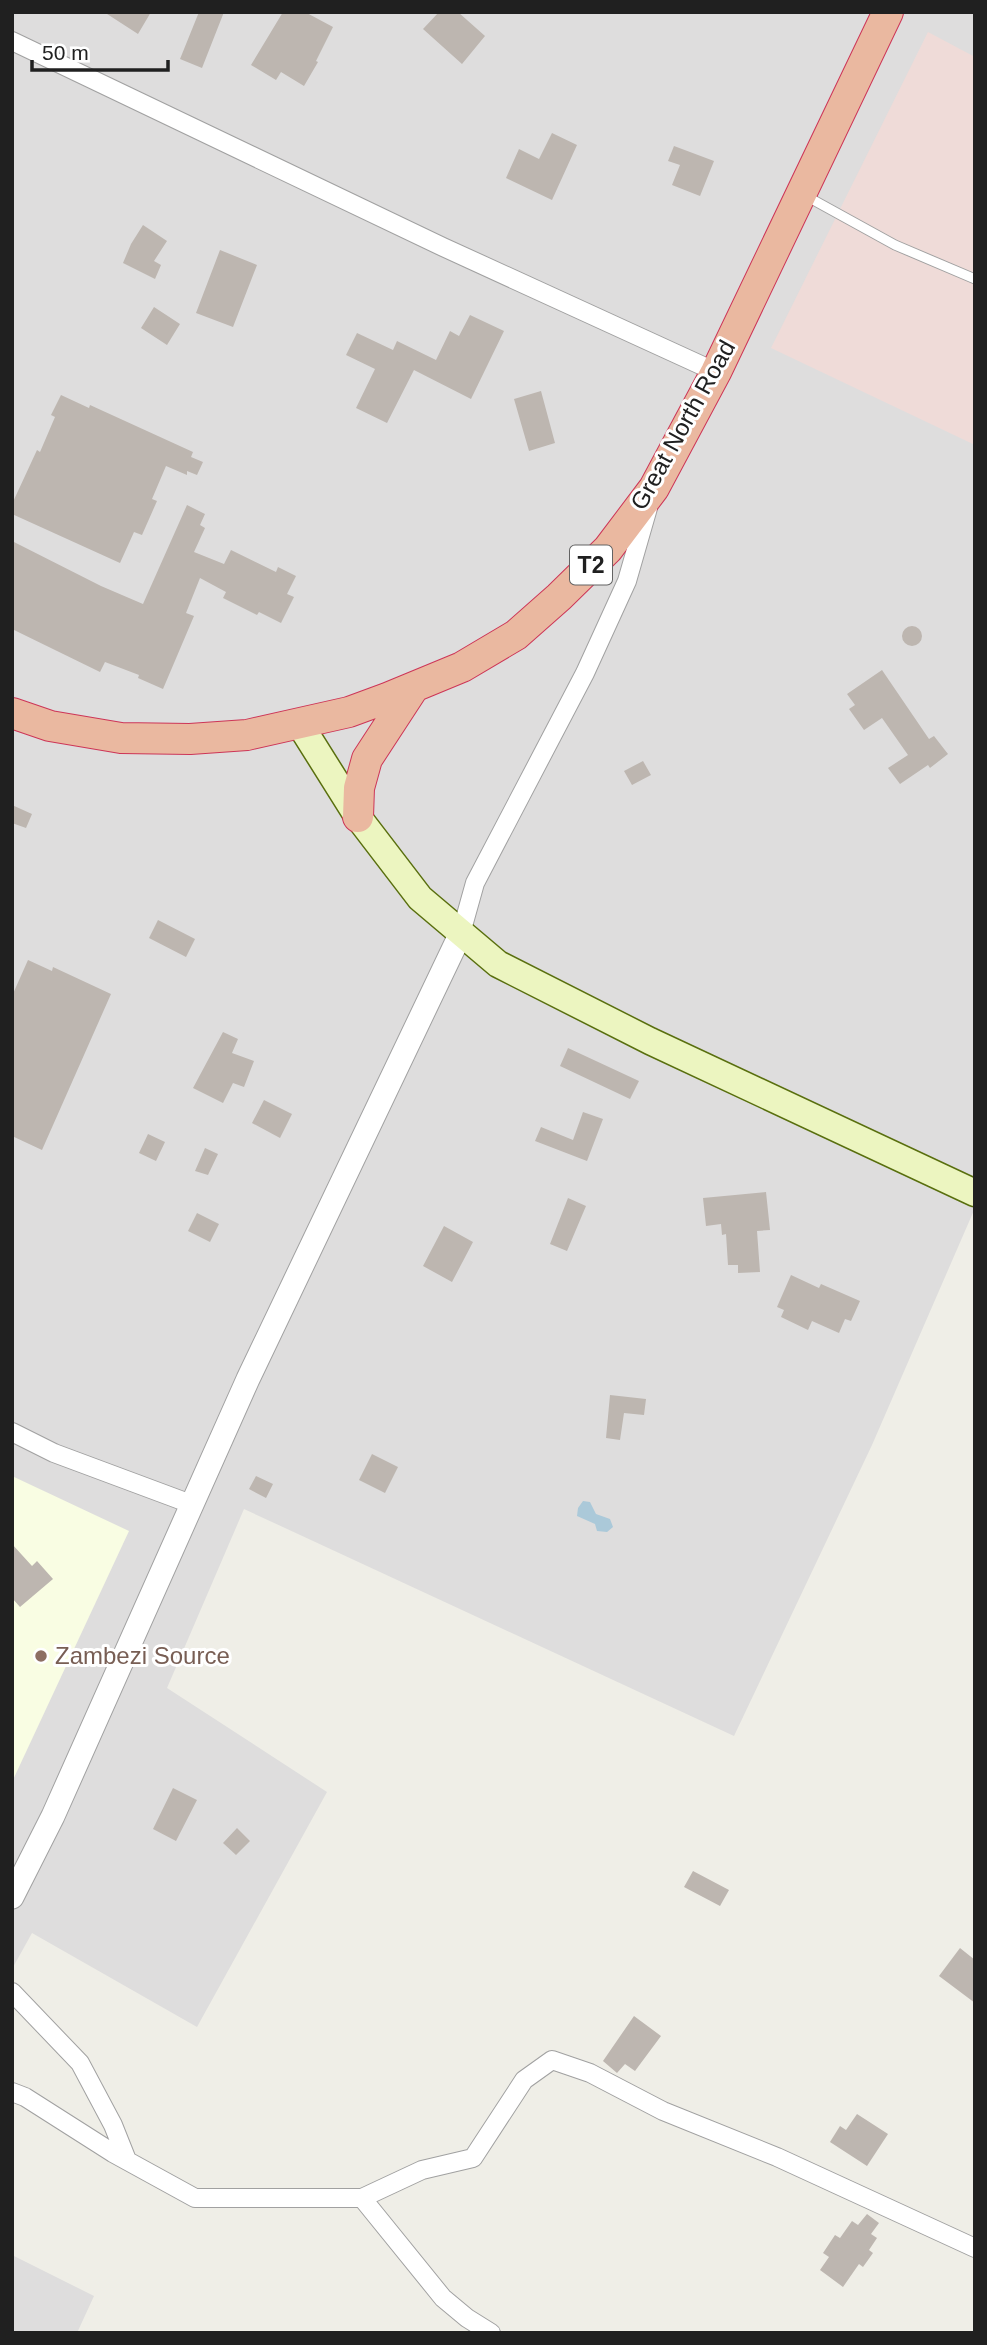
<svg xmlns="http://www.w3.org/2000/svg" width="987" height="2345" font-family="Arial,sans-serif">
  <style>
    .residential { fill: #dedddd }
    .commercial { fill: #efdbd8 }
    .education { fill: #f9fde3 }
    .water { fill: #abc9d9 }
    .building { fill: #bdb6b0 }
    .lines { fill: none; stroke-linecap: round; stroke-linejoin: round }
    .service-casing { stroke: #a1a1a1; stroke-width: 11 }
    .minor-casing { stroke: #a1a1a1; stroke-width: 20 }
    .tertiary-casing { stroke: #a1a1a1; stroke-width: 25 }
    .secondary-casing { stroke: #596f0e; stroke-width: 29 }
    .trunk-casing { stroke: #cd3557; stroke-width: 32 }
    .service { stroke: #fff; stroke-width: 9 }
    .minor { stroke: #fff; stroke-width: 18 }
    .tertiary { stroke: #fff; stroke-width: 23 }
    .secondary { stroke: #ecf5c0; stroke-width: 26 }
    .trunk { stroke: #eab8a0; stroke-width: 30 }
    .education-dot { fill: #8d6e63; stroke: #fff; stroke-width: 2.5 }
    .labels { text-anchor: middle; stroke-width: 6; stroke-linejoin: round; paint-order: stroke }
    .shield { fill: #fff; stroke: #636363; stroke-width: 2 }
    .shield-label { font-size: 23px; font-weight: bold; fill: #202020 }
    .street-label { font-size: 24px; fill: #202020; stroke: #fff }
    .education-label { font-size: 24px; fill: #785e54; stroke: #fff; text-anchor: start }
  </style>
  <rect width="100%" height="100%" fill="#efeee7"/>
  <path class="residential" d="M12 12H975V1208L872 1445 734 1736 244 1509 167 1688 327 1792 197 2027 32 1933 12 1969Z
    M12 2255 94 2296 77 2333H12Z"/>
  <path class="commercial" d="M928 32 975 57V445L771 348Z"/>
  <path class="education" d="M12 1476 129 1531 12 1782Z"/>
  <path class="water" d="M583 1501 590 1502 596 1514 610 1519 613 1527 607 1532 597 1531 595 1524 577 1516 578 1508Z"/>
  <path class="building" d="M104 12H151L138 34Z
    M199 12H224L202 68 180 59Z
    M283 12H305L333 27 316 61 318 62 304 86 281 72 276 80 251 65Z
    M439 12H458L485 36 462 64 423 29Z
    M552 133 577 145 552 200 506 178 519 149 539 159Z
    M674 146 714 161 700 196 672 185 680 165 668 161Z
    M143 225 167 241 154 261 161 265 155 279 123 263 131 244Z
    M220 250 257 265 233 327 196 313Z
    M154 307 180 324 167 345 141 328Z
    M470 315 504 331 471 399 414 370 387 423 356 408 375 369 346 355 357 333 393 350 397 341 436 360 450 331 459 336Z
    M541 391 555 443 529 451 514 399Z
    M61 395 89 408 90 405 193 452 191 457 203 462 197 475 187 471V475L166 466 152 499 157 501 142 535 134 532 120 563 12 514V504L37 450 40 452 55 417 51 415Z
    M187 505 205 514 200 525 205 528 194 552 224 564 231 550 276 572 278 567 296 576 287 594 294 597 281 623 259 612 257 615 223 598 226 592 200 578 186 613 194 616 163 689 138 678 139 675 105 662 100 672 12 629V541L101 586 143 604Z
    M902 636a10 10 0 1 1 20 0a10 10 0 1 1-20 0Z
    M882 670 929 739 934 736 948 754 930 768 928 765 900 784 888 768 908 755 882 718 864 730 849 709 855 705 847 694Z
    M643 761 651 775 632 785 624 771Z
    M12 805 32 814 26 828 12 823Z
    M158 920 195 939 186 957 149 938Z
    M28 960 52 971 53 967 111 994 42 1150 12 1136V996Z
    M223 1032 238 1039 232 1053 254 1061 244 1087 233 1083 223 1103 193 1088Z
    M568 1048 639 1081 630 1099 560 1066Z
    M264 1100 292 1114 280 1138 252 1123Z
    M583 1112 603 1119 587 1161 535 1141 541 1127 573 1140Z
    M148 1134 165 1142 156 1161 139 1153Z
    M205 1148 218 1154 208 1175 195 1171Z
    M766 1192 770 1230 757 1231 760 1272 738 1273V1265H728L726 1234 722 1235 721 1224 706 1226 703 1198Z
    M568 1198 586 1206 567 1251 550 1244Z
    M197 1213 219 1224 210 1242 188 1231Z
    M444 1226 473 1242 452 1282 423 1266Z
    M791 1275 819 1288 821 1284 860 1301 851 1321 845 1319 839 1333 812 1321 808 1330 781 1317 784 1310 777 1307Z
    M610 1395 646 1399 644 1415 624 1413 620 1440 606 1438Z
    M372 1454 398 1467 385 1493 359 1480Z
    M256 1476 273 1484 266 1498 249 1489Z
    M12 1544 32 1566 37 1561 53 1579 20 1607 12 1598Z
    M173 1788 197 1800 176 1841 153 1829Z
    M237 1828 250 1841 236 1855 223 1843Z
    M693 1871 729 1890 720 1906 684 1887Z
    M960 1948 975 1960V2003L939 1976Z
    M634 2016 661 2036 635 2071 625 2064 617 2073 603 2061Z
    M857 2114 888 2134 867 2166 830 2142 840 2126 846 2130Z
    M867 2214 879 2223 871 2234 877 2238 869 2250 873 2253 863 2267 859 2264 843 2287 820 2270 829 2257 823 2253 835 2235 840 2238 852 2221 858 2225Z"/>
  <g class="lines">
    <defs>
      <path id="service" d="M806 196 895 245 975 279"/>
      <path id="minor" d="M12 41 443 247 716 372
        M461 933 475 883 585 673 627 581 648 508
        M12 1432 54 1453 191 1504
        M12 1992 80 2063 113 2125 127 2160
        M12 2092 25 2097 113 2153 195 2198H362L422 2170 473 2158 524 2080 552 2060 590 2073 663 2111 777 2157 975 2248
        M362 2198 443 2298 467 2318 491 2333"/>
      <path id="tertiary" d="M12 1897 53 1816 248 1379 461 933"/>
      <path id="secondary" d="M299 723 358 817 420 898 498 964 650 1041 975 1193"/>
      <path id="trunk" d="M12 713 50 726 121 738 190 739 247 735 349 712 387 698 462 667 516 635 559 597 608 549 654 488 716 372 888 12
        M358 817 359 788 367 759 414 687"/>
    </defs>
    <use href="#service" class="service-casing"/>
    <use href="#minor" class="minor-casing"/>
    <use href="#tertiary" class="tertiary-casing"/>
    <use href="#secondary" class="secondary-casing"/>
    <use href="#trunk" class="trunk-casing"/>
    <use href="#service" class="service"/>
    <use href="#minor" class="minor"/>
    <use href="#tertiary" class="tertiary"/>
    <use href="#secondary" class="secondary"/>
    <use href="#trunk" class="trunk"/>
  </g>
  <circle class="education-dot" cx="41" cy="1656" r="7"/>
  <g class="labels">
    <rect class="shield" x="570" y="545.5" width="42" height="39" rx="5"/>
    <g class="shield-label">
      <text x="591" y="573">T2</text>
    </g>
    <g class="street-label">
      <text transform="translate(683 425) rotate(-61)" y="8">Great North Road</text>
    </g>
    <g class="education-label">
      <text x="55" y="1664">Zambezi Source</text>
    </g>
  </g>
  <rect width="987" height="2345" fill="none" stroke="#202020" stroke-width="28"/>
  <path d="M32 60v10h136v-10" fill="none" stroke="#202020" stroke-width="3.5"/>
  <text x="42" y="60" font-size="21" fill="#202020" stroke="#ffffff" stroke-width="5" paint-order="stroke">50 m</text>
</svg>
